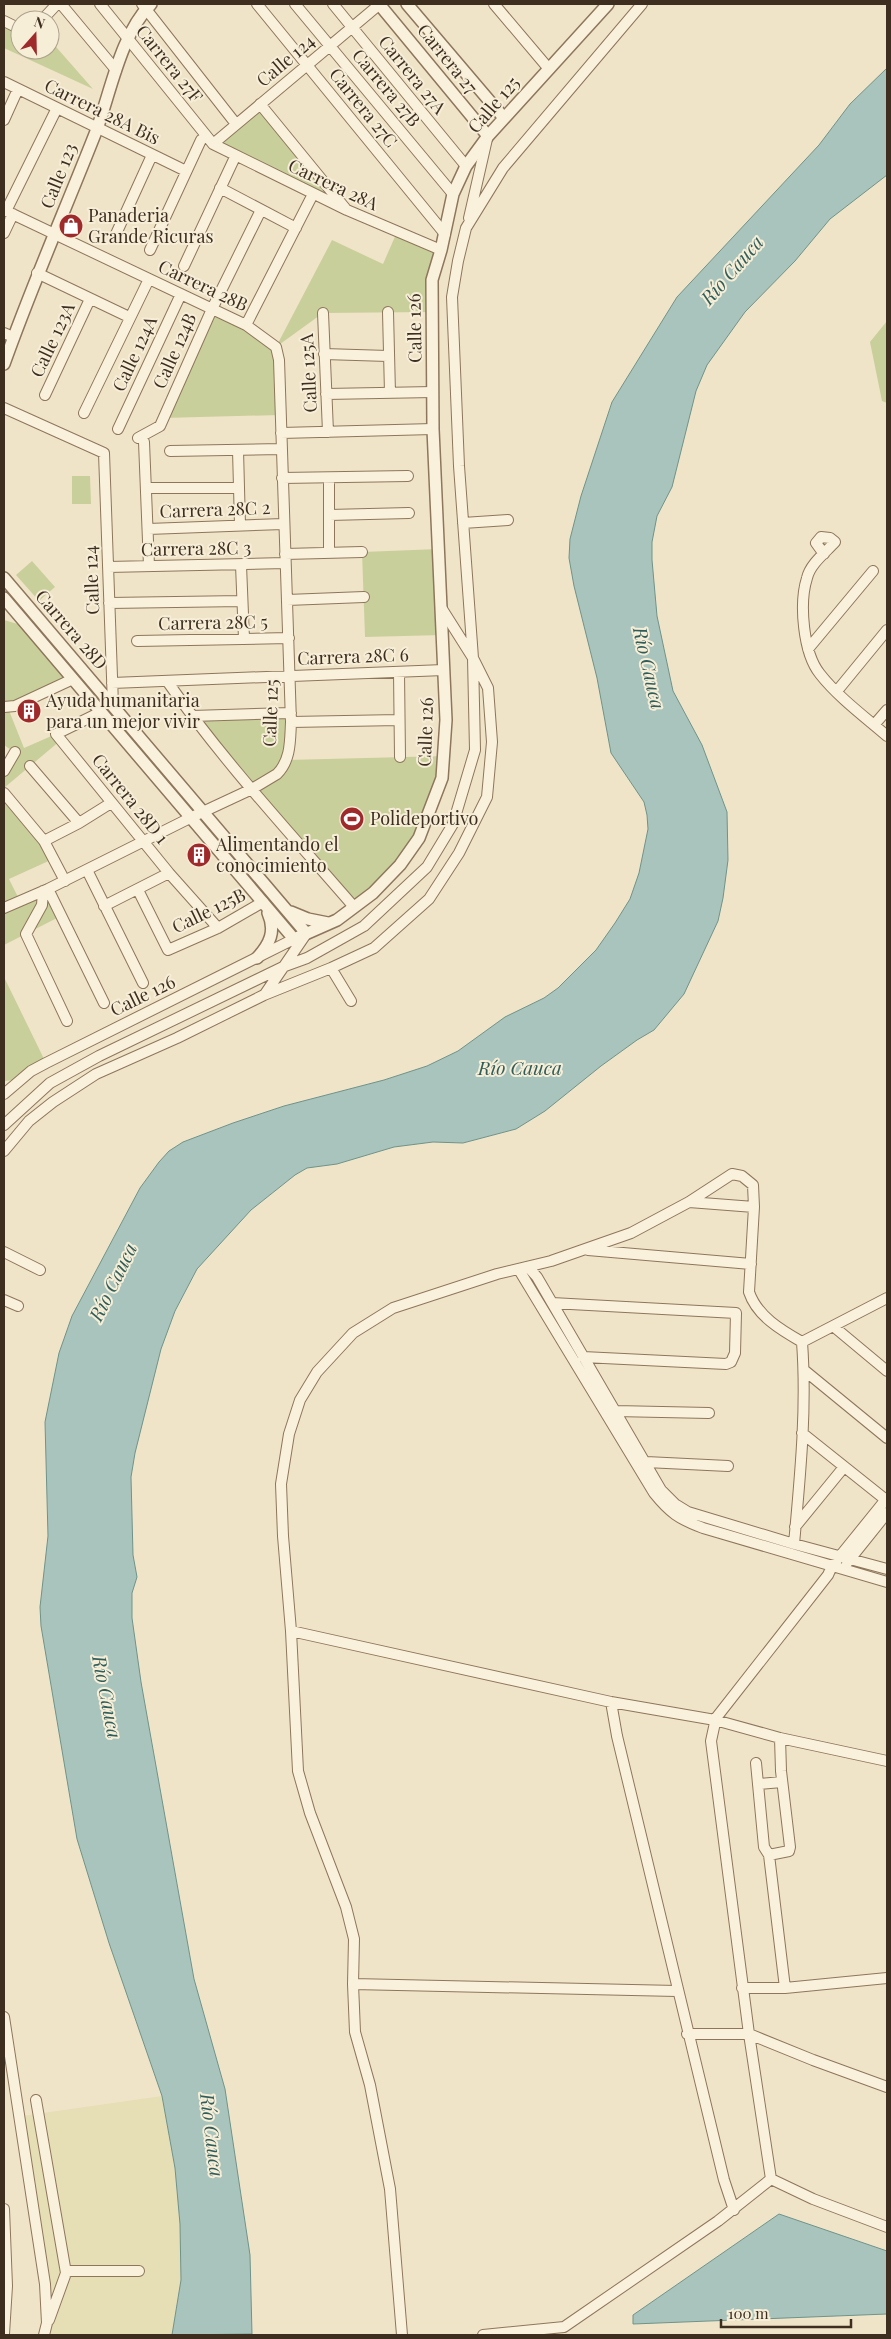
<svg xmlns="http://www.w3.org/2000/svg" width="891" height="2339" font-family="'Playfair Display',serif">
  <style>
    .farmland { fill: #e6deb5 }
    .green { fill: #c9cf9b }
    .water { fill: #a9c4bc; stroke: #6f938a }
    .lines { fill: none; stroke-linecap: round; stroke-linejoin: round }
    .minor-casing { stroke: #8d765c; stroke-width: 12 }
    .tertiary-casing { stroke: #8d765c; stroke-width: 14 }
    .minor { stroke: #faf1dc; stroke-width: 10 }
    .tertiary { stroke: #faf1dc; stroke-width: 11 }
    .labels { text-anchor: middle; stroke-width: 4; stroke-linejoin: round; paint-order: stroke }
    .street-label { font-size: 18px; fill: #3d2e20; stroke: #f7eed8 }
    .poi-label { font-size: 18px; fill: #3d2e20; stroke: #f7eed8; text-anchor: start }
    .water-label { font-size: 19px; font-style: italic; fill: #2f5d5a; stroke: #f7eed8 }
  </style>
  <rect width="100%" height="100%" fill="#f0e4c8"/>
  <path class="farmland" d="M162 2096 175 2168 180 2224 181 2280 172 2335H44L47 2323 15 2117Z"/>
  <path class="green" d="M7 23 20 29V50H50V40L93 89 4 48V32Z
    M260 104 347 210 213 144Z
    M397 232 441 250 431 312 323 313 276 347 280 415 163 418 212 309 276 347 332 240 383 264Z
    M887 321V403L882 401 870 342Z
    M72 476H90L91 504H72Z
    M439 549 443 635 365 637 362 552Z
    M32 561 55 587 39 601 16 575Z
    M4 578 306 933 294 939 73 679 8 708 24 748 56 734 61 740 4 788V771L14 752 4 745V620L28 627 4 598Z
    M291 713 286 760 445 756 419 838 354 907 192 716Z
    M4 793 53 859 9 879 20 901 48 889 61 916 4 945Z
    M4 977 46 1063 15 1080 4 1081Z"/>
  <path class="water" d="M887 68V175L830 219 795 261 745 312 707 365 696 391 672 487 657 516 652 542V560L657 616 673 691 702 745 727 812 728 860 723 898 718 921 684 994 654 1030 637 1040 601 1066 545 1111 516 1129 463 1143 433 1142 394 1147 337 1164 307 1168 295 1175 251 1210 197 1269 175 1311 161 1349 135 1453 131 1477 133 1555 137 1577 132 1593V1618L141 1682 194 1979 225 2089 250 2255 252 2334 172 2335 181 2280 180 2224 175 2168 162 2096 109 1943 77 1839 41 1626 40 1607 48 1536 45 1422 59 1353 72 1316 140 1188 159 1162 169 1151 183 1142 233 1123 284 1106 384 1080 427 1066 458 1051 505 1017 544 998 558 988 596 950 615 923 630 899 639 873 648 829 647 815 644 802 611 753 597 678 574 586 569 558 570 539 581 496 612 402 677 297 819 145 850 104Z
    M779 2214 887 2251V2314L633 2324V2315Z"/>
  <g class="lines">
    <defs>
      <path id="minor" d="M61 4 116 70
        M100 4 213 144 347 210 441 250
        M142 4 236 124
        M257 4 445 234
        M295 4 453 194
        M333 4 466 166
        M494 4 549 69
        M42 20 57 4
        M4 21 20 29
        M4 82 186 171
        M260 104 345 208
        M4 120 18 89
        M213 144 380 4
        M220 188 296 228
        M4 210 246 325 276 347 279 360 291 722C290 741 291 760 277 774L252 789 192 817 48 889 4 908
        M6 211 57 108
        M469 218 487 139
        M4 233 13 214
        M116 234 152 155
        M150 250 201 140
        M184 266 235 157
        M37 273 129 317
        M388 312 390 393
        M323 313 328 432
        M246 325 313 194
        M4 333 13 337
        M324 354 388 356
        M326 394 433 392
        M45 395 90 299
        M4 408 104 453 113 705
        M84 413 149 279
        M118 429 181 294
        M281 433 433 429
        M138 438 160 426 212 309 261 210
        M144 442 149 566
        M238 450 240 525
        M170 451 281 449
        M282 478 408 476
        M146 488H238
        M329 515 409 513
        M463 523 508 520
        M148 529 283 524
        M329 553V478
        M285 554 362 552
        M824 554 816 543 821 537 830 538 835 542C826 552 810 564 807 578 799 603 803 653 820 674 838 697 865 717 887 736
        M241 565 244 639
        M108 567 285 563
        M287 600 364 597
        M109 603 242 601
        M137 641 289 638
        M808 649 873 571
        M399 672 400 757
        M167 681C223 761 290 833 354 907
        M112 683 444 670
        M837 691 887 630
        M4 707 15 706 73 679
        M101 712 56 734 169 873 218 928
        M192 716 291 713
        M291 722 399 720
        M874 725 887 710
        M30 766 79 823
        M4 771 15 752
        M4 793 44 841 65 881
        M44 841 79 823 111 803
        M87 870 143 983
        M48 889 104 1003
        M138 890 168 950 218 928 263 902
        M43 891 42 905 26 934 67 1021
        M104 906 169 873
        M331 968 351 1001
        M265 994 306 934
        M4 1094 31 1071 46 1063 294 939
        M4 1125 50 1083 99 1056 285 966 307 958 364 926 427 867 453 824 475 750 473 658 459 466 452 297 458 261 466 228 503 168 642 4
        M4 1151 29 1121 53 1102 96 1074 177 1038 264 995 331 968 374 948 429 899 459 853 487 797 492 742 488 688 473 658 442 609
        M689 1202 754 1207
        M588 1250 751 1264
        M4 1252 40 1270
        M528 1267 537 1277 661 1490 675 1504 688 1512 794 1544 887 1569
        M519 1270 654 1493C670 1513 679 1519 703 1528L887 1582
        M4 1300 18 1306
        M552 1303 736 1313 735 1353 731 1362 726 1364 583 1357
        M833 1326 887 1371
        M802 1342 887 1298
        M804 1370 887 1438
        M615 1411 709 1413
        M802 1433 886 1500
        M646 1462 728 1466
        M795 1527 844 1467
        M794 1544C800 1477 807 1409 802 1342
        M847 1563 887 1513
        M291 1631 611 1702 715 1720 780 1738 887 1761
        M611 1702 617 1736 724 2180 734 2210
        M756 1763 764 1847 769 1855 789 1851 790 1847 781 1771 780 1738
        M758 1784 782 1782
        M769 1855 785 1988
        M353 1984 677 1991
        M742 1988H785L887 1978
        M4 2017 45 2284 47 2323 44 2335
        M687 2034H749L813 2060 887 2087
        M36 2100 66 2273
        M771 2179 749 2034 711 1741 716 1718 828 1575 832 1566 887 1498
        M771 2179 813 2199 887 2227
        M4 2209 7 2286 4 2334
        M49 2320 66 2273 69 2271H139
        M402 2335 390 2189 370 2085 355 2032 353 1984 354 1939 346 1907 310 1813 298 1771 291 1631 283 1536 281 1484 289 1434 300 1400 317 1372 353 1333 393 1308 497 1274 551 1261 631 1233 689 1202 732 1174 742 1176 753 1185 754 1207 749 1292C757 1316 781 1330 802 1342
        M483 2335 564 2327 718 2221 771 2179"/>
      <path id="tertiary" d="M379 4 488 136
        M407 4 504 118
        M4 364C32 285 66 208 97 129 111 90 121 34 151 4
        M4 578 306 933
        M4 598 294 939 337 920 373 893 400 865 419 838 442 778 446 720 433 429 432 280 441 250 453 194 466 166 488 136 608 4
        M291 912 308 919 328 923
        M257 958C270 944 276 931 268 913"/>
    </defs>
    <use href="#minor" class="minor-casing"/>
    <use href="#tertiary" class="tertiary-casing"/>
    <use href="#minor" class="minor"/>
    <use href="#tertiary" class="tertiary"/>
  </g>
  <defs>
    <symbol id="shop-disc" viewBox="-11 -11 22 22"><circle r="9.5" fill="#9e2a2b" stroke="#f7eed8"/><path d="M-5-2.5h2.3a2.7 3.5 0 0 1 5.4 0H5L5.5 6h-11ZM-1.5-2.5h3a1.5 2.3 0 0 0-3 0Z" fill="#fff"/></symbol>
    <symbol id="building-disc" viewBox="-11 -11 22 22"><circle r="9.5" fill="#9e2a2b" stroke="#f7eed8"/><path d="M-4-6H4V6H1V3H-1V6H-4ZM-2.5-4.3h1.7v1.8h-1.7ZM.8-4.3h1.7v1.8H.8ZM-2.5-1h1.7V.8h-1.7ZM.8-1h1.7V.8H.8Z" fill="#fff"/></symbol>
    <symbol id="stadium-disc" viewBox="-11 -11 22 22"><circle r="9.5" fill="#9e2a2b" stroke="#f7eed8"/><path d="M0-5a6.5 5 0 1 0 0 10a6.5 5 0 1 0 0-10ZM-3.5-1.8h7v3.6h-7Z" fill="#fff"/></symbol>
  </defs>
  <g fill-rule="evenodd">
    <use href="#shop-disc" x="57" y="212" width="28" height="28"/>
    <use href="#building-disc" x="15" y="697" width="28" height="28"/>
    <use href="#stadium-disc" x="338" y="805" width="28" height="28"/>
    <use href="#building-disc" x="185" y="841" width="28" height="28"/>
  </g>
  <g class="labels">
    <g class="street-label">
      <text transform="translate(447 59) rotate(51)" y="6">Carrera 27</text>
      <text transform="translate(286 61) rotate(-40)" y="6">Calle 124</text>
      <text transform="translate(169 64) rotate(51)" y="6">Carrera 27F</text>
      <text transform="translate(412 75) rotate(51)" y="6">Carrera 27A</text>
      <text transform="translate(386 88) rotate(50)" y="6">Carrera 27B</text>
      <text transform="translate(494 105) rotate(-49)" y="6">Calle 125</text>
      <text transform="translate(363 108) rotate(51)" y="6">Carrera 27C</text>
      <text transform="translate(102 112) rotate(26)" y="6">Carrera 28A Bis</text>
      <text transform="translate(59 176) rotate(-68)" y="6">Calle 123</text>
      <text transform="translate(333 185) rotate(25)" y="6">Carrera 28A</text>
      <text transform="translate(203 286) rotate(25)" y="6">Carrera 28B</text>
      <text transform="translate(415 328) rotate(-91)" y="6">Calle 126</text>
      <text transform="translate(53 340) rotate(-65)" y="6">Calle 123A</text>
      <text transform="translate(175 351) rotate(-66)" y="6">Calle 124B</text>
      <text transform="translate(135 354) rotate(-65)" y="6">Calle 124A</text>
      <text transform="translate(309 373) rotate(-93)" y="6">Calle 125A</text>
      <text transform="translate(215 510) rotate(-2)" y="6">Carrera 28C 2</text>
      <text transform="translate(196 549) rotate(-1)" y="6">Carrera 28C 3</text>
      <text transform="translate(92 580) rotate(-92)" y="6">Calle 124</text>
      <text transform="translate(213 623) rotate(-1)" y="6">Carrera 28C 5</text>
      <text transform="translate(71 630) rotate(49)" y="6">Carrera 28D</text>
      <text transform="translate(353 657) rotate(-2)" y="6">Carrera 28C 6</text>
      <text transform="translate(271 713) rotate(-88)" y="6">Calle 125</text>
      <text transform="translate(426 732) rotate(-88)" y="6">Calle 126</text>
      <text transform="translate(130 799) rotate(51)" y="6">Carrera 28D 1</text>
      <text transform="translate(209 911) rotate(-26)" y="6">Calle 125B</text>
      <text transform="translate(143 996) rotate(-26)" y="6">Calle 126</text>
    </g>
    <g class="poi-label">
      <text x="88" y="222">Panaderia<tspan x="88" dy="21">Grande Ricuras</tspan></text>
      <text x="46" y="707">Ayuda humanitaria<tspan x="46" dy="21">para un mejor vivir</tspan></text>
      <text x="370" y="825">Polideportivo</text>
      <text x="216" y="851">Alimentando el<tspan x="216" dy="21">conocimiento</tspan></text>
    </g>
    <g class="water-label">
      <text transform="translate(732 270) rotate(-49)" y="7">Río Cauca</text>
      <text transform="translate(649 668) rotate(77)" y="7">Río Cauca</text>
      <text x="520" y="1075">Río Cauca</text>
      <text transform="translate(113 1282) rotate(-64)" y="7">Río Cauca</text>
      <text transform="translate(107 1697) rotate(79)" y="7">Río Cauca</text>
      <text transform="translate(212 2135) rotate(83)" y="7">Río Cauca</text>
    </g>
  </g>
  <rect width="891" height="2339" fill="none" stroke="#3d2e20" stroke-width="10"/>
  <g transform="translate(35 35) rotate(20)"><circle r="24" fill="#f7eed8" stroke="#ada18e"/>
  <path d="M0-4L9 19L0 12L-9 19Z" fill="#9e2a2b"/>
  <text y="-8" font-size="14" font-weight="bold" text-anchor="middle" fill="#3d2e20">N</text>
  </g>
  <path d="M721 2319v8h130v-8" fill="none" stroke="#3d2e20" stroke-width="2.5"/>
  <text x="728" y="2319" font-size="15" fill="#3d2e20" stroke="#f7eed8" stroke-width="4" paint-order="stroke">100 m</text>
</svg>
